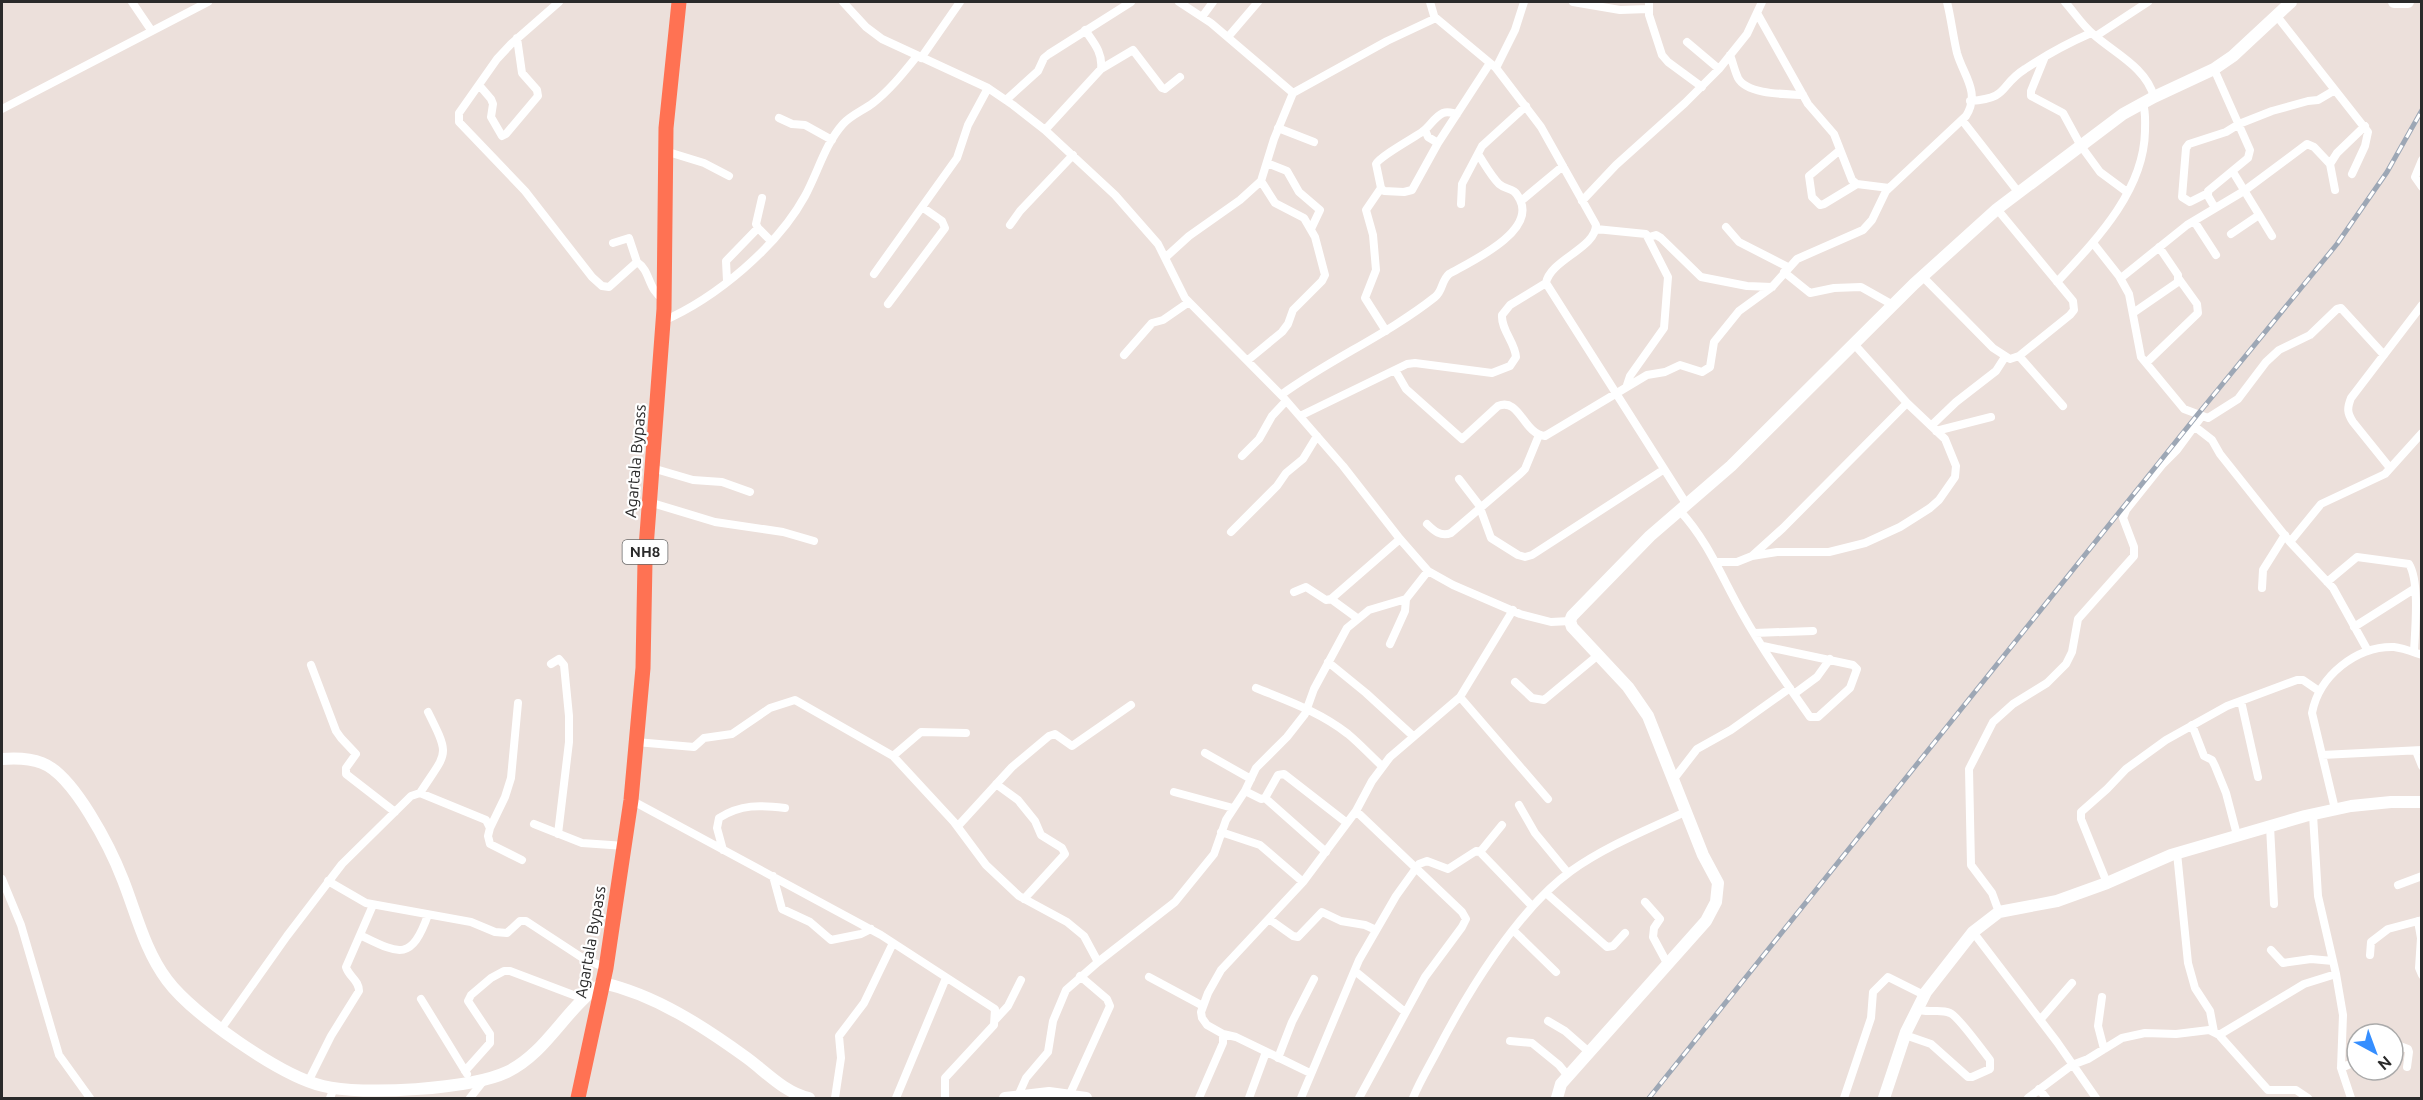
<svg xmlns="http://www.w3.org/2000/svg" width="2423" height="1100" font-family="Ubuntu,sans-serif">
  <style>
    .lines { fill: none; stroke-linecap: round; stroke-linejoin: round }
    .street { stroke: #fff; stroke-width: 8 }
    .secondary { stroke: #fff; stroke-width: 12 }
    .highway { stroke: #ff7253; stroke-width: 15 }
    .rail-casing { stroke: #9da7b5; stroke-width: 5 }
    .rail { stroke: #fff; stroke-width: 3; stroke-dasharray: 9; stroke-linecap: butt }
    .labels { text-anchor: middle; stroke-width: 4.5; stroke-linejoin: round; paint-order: stroke }
    .shield { fill: #fff; stroke: #6a6a6a; stroke-width: 1.5 }
    .shield-label { font-size: 15px; font-weight: bold; fill: #2a2a2a }
    .street-label { font-size: 16px; fill: #2a2a2a; stroke: #fff }
  </style>
  <rect width="100%" height="100%" fill="#ece0db"/>
  <g class="lines">
    <path class="street" d="M132 2 151 30
      M559 2 511 44 497 59 459 113V122L525 191 592 277 602 286 609 287 637 262C651 271 647 289 664 300
      M843 2 866 27 882 39 988 88 1013 105 1045 130 1115 195 1158 244 1185 298 1283 397 1343 466 1400 539 1428 571 1453 585 1520 614 1551 622 1570 621
      M1179 2 1211 23 1293 93
      M1430 2 1435 19
      M1573 2 1620 10 1648 9
      M1649 2V15L1662 55 1668 62 1702 87
      M2065 2C2074 12 2082 25 2093 34 2114 53 2146 67 2154 97
      M1757 13 1808 104 1834 134 1852 180 1857 184 1889 188
      M2276 15 2368 132 2365 146 2352 174
      M1202 17 1213 2
      M2096 36 2148 2
      M1228 37 1258 2
      M1687 42 1719 69
      M1730 55C1733 63 1735 72 1738 78 1747 95 1787 94 1803 95
      M921 58 960 2
      M2044 59 2031 91V96L2063 113 2081 146 2100 172 2127 192
      M1496 68 1515 30 1524 2
      M1101 69 1133 50 1162 88 1165 89 1180 77
      M2214 69 2250 150 2248 158 2208 191V196L2215 208
      M479 85 491 99 493 104 491 117 502 136 506 134 538 96 537 90 522 73 517 38
      M1006 100 1038 71 1044 58 1049 54 1131 2
      M1970 101C2011 98 1998 86 2025 69 2046 55 2068 43 2091 33
      M2 109 208 2
      M1457 114C1452 113 1448 111 1443 113 1434 117 1430 127 1422 132 1413 138 1379 157 1376 164L1381 188 1384 191 1404 192 1412 190 1438 143 1490 63
      M779 118 792 124 805 125 832 140
      M1962 120 2019 193
      M1278 128 1314 142
      M1045 130 1101 69C1103 53 1094 43 1085 30
      M1425 130 1428 137 1438 143
      M1840 150 1809 176 1812 197 1820 205 1824 204 1857 184
      M665 151 704 163 729 176
      M2422 160 2415 177 2422 187
      M1267 163 1287 171 1299 192 1320 210 1311 229
      M2233 172 2272 236
      M1381 188 1366 210 1373 235 1376 270 1365 298 1386 331
      M2335 190 2330 164 2337 153 2365 126
      M2208 193 2190 202 2182 197 2186 148 2189 144 2226 132 2239 124 2272 111 2308 101 2318 100 2335 90
      M762 198 756 224 758 228 771 241
      M1521 201 1563 166
      M1582 201 1616 165 1685 103 1719 69 1747 34 1762 2
      M1461 204 1462 184 1482 146 1526 106
      M2194 221 2216 255
      M1010 225 1020 211 1073 155
      M1726 227 1739 242 1788 267
      M1596 229 1646 234 1668 277 1664 328 1630 376 1627 385
      M2231 234 2259 215
      M1649 237 1656 235 1661 238 1701 277 1747 286 1772 287
      M613 243 629 238 637 262
      M2093 243 2119 276 2129 294 2141 357 2184 409 2208 418 2238 399 2266 362 2279 350 2310 335 2337 309 2341 308 2384 355
      M1166 257 1189 236 1240 200 1261 181 1274 139 1293 93 1387 41 1436 18 1496 68 1541 127 1596 225C1596 248 1550 260 1546 283L1687 505
      M1784 272 1810 293 1834 288 1861 287 1893 305
      M874 274 957 158 968 125 988 88
      M1922 276 1993 348 2010 359 2019 356 2070 315 2074 310 2073 301 1997 209
      M2121 278 2187 225 2244 191 2307 144 2314 147 2330 164
      M727 281 726 261 758 228
      M2057 282C2096 240 2144 191 2145 131 2145 121 2146 113 2143 104
      M888 304 945 228 942 221 922 207
      M2133 313 2178 282V275L2159 247
      M663 321C716 298 777 247 805 196 818 172 825 144 843 124 851 115 864 110 873 103 890 90 904 72 917 56
      M1124 355 1152 323 1163 320 1189 302
      M2019 356 2063 406
      M1248 360 1282 332 1288 324 1293 310 1322 281 1325 275 1315 237 1304 218 1275 203 1261 181
      M2146 363 2198 313 2197 304 2179 279
      M1395 370 1406 389 1462 439 1498 406C1520 397 1523 434 1545 436L1647 375 1665 372 1680 365 1702 372 1710 367 1714 342 1739 311 1772 287 1797 259 1863 230 1872 220 1886 191 1966 116C1981 92 1963 75 1957 53 1953 36 1951 18 1947 2
      M1281 395C1330 359 1387 335 1435 297 1443 291 1441 281 1449 274 1470 262 1536 232 1520 200 1514 186 1507 191 1499 184 1491 176 1484 163 1478 154
      M1300 416 1407 364 1415 363 1492 373 1510 366 1516 357C1515 342 1501 330 1502 315L1510 305 1546 283
      M1931 426 1956 402 1996 371 2005 357
      M2194 426 2212 440 2220 454 2290 542 2333 588 2368 651
      M1936 431 1991 417
      M1242 456 1259 439 1272 416 1286 401
      M652 468 693 480 722 482 750 492
      M2390 468 2353 422C2347 413 2347 408 2351 398L2422 305
      M1459 479 1479 505 1491 538 1518 555 1525 557 1532 555 1663 470
      M649 502 715 522 783 532 814 541
      M1680 511C1708 541 1722 578 1742 613 1762 649 1786 683 1810 717H1818L1850 688 1857 669 1853 665 1763 646
      M1427 524C1434 531 1441 537 1451 533L1520 474 1525 469 1539 435
      M1231 532 1277 486 1286 473 1303 459 1317 436
      M2290 542 2321 504 2385 474 2422 433
      M1752 556 1777 552H1829L1865 543 1900 527 1930 508 1939 500 1955 477 1956 466 1945 439 1907 403 1854 344
      M1717 562H1737L1752 556 1783 528 1907 403
      M2327 582 2357 557 2409 564C2420 582 2415 630 2414 652
      M2262 588 2263 570 2285 535
      M1294 592 1306 587 1326 600 1331 599 1400 539
      M1331 599 1357 618
      M2354 627 2414 589
      M1754 633 1813 631
      M1390 644 1405 611 1406 599
      M1328 662 1366 693 1413 736
      M551 664 559 659 564 665 569 716V742L558 834
      M311 665 336 731 341 738 356 754 346 768V774L395 812
      M1515 682 1532 698 1544 700 1597 656
      M1256 688C1288 701 1320 712 1348 734 1360 744 1371 756 1382 766
      M1794 694 1817 677 1830 659
      M1460 697 1548 799
      M2241 701 2258 777
      M2192 725 2204 756 2212 760 2215 766 2226 793 2237 835
      M636 742 694 747 704 738 732 734 770 708 795 700 893 756 954 822 986 865 1019 896 1067 922 1084 936 1098 962
      M2416 751 2422 766
      M1205 753 1251 779
      M2322 755 2422 750
      M893 756 921 732 966 733
      M1673 780 1697 749 1731 730 1790 688
      M996 784 1018 800 1035 821 1041 835 1062 848 1065 854 1024 899
      M1245 791 1261 799 1265 798 1278 775 1284 774 1347 823
      M1174 792 1233 808
      M420 793C447 751 451 758 428 712
      M1265 798 1326 852
      M631 800 881 935 995 1009 994 1025 945 1078V1098
      M1519 805 1535 833 1568 873
      M2335 809 2312 713C2319 676 2356 646 2394 647 2403 648 2413 652 2422 655
      M1356 811 1462 912 1466 919 1462 927 1425 977 1359 1098
      M2313 815 2318 896 2336 974 2343 1015 2341 1068 2351 1098
      M534 824 582 843 625 846
      M958 826 1012 767 1049 736 1055 734 1072 746 1131 705
      M2270 826 2274 904
      M490 828 505 797 511 778 518 703
      M1221 832 1260 845 1303 882
      M723 850 717 828 719 818C741 804 760 805 785 808
      M1480 852 1502 825
      M2177 853 2188 963 2195 988 2210 1011 2214 1032
      M773 876 782 909 810 922 831 940 861 934 871 929
      M2 879 21 925 59 1055 90 1098
      M328 881 366 903 471 922 495 932 507 933 520 921H526L581 957 606 968
      M2107 883 2081 819V812L2107 789 2126 769 2166 740 2227 706 2297 680H2303L2319 691
      M2398 885 2422 876
      M1546 893 1607 947 1613 946 1625 933
      M1645 902 1660 919 1654 928 1653 937 1667 963
      M1999 912 1992 893 1971 865 1969 769 1993 722 2013 704 2047 683 2066 664 2072 652 2078 619 2134 556V547L2123 518 2126 510 2162 465 2177 450 2202 416
      M1269 919 1293 936 1298 937 1322 912 1341 921 1365 925 1376 930
      M2418 921 2421 938 2419 968 2422 975
      M1514 931 1556 972
      M1973 932 2057 1042 2096 1098
      M360 935C399 954 411 962 428 915
      M2271 950 2283 963 2311 959 2333 961
      M2370 955 2371 942 2388 929 2422 920
      M1355 971 1405 1012
      M1149 977 1203 1006
      M2102 997 2098 1026 2104 1049
      M421 999 467 1074
      M996 1019 1008 1006 1021 980
      M2040 1020 2072 983
      M1548 1021 1565 1031 1589 1052
      M221 1029 287 936 342 864 411 796 420 793 486 820 490 828 488 836 490 844 522 860
      M1223 1034 1236 1037 1310 1073
      M1905 1035 1931 1044 1968 1077H1972L1990 1069V1060C1983 1051 1958 1016 1950 1013 1939 1008 1928 1014 1917 1009
      M2219 1035 2304 984 2336 974
      M1510 1041 1532 1043 1559 1065 1568 1076
      M2393 1049 2400 1046 2408 1049 2409 1052 2407 1067
      M1278 1058 1292 1022 1314 979
      M2341 1068 2357 1061
      M465 1071 490 1043V1034L468 1001 471 995 491 978 504 971H510L584 999
      M308 1082 331 1036 359 991C359 980 349 977 346 967L373 905
      M2039 1089 2046 1098
      M1018 1096 1026 1078 1048 1052 1053 1021 1066 990 1098 962 1175 902 1214 854 1226 820 1245 791 1256 768 1287 737 1305 714 1314 689 1347 628 1369 610 1406 599 1428 571
      M1069 1096 1110 1006 1107 999 1080 976
      M330 1098 334 1088
      M470 1098 484 1080
      M835 1098 841 1058 839 1036 864 1003 893 943
      M896 1098 946 978
      M1199 1098 1223 1043V1034L1207 1025 1202 1018 1201 1012 1208 993 1221 970 1303 882 1356 811 1372 781 1390 757 1460 697 1513 610
      M1249 1098 1266 1052
      M1301 1098 1359 960 1396 896 1419 864 1427 861 1448 869 1476 851 1480 852 1532 906
      M1413 1098C1419 1083 1428 1068 1436 1053 1466 995 1517 910 1571 871 1606 846 1647 830 1685 812
      M1844 1098 1871 1018 1873 992 1888 977 1924 995
      M2028 1098 2072 1065 2088 1059 2122 1038 2145 1033 2176 1034 2209 1030 2219 1035 2268 1090H2296L2308 1098"/>
    <path class="secondary" d="M2394 2H2408
      M2 759C14 758 29 758 42 763 74 775 111 849 123 880 136 913 145 951 167 980 193 1015 281 1076 323 1086 362 1096 471 1089 507 1072 547 1053 566 1007 603 983 656 995 704 1027 747 1058 766 1072 785 1093 809 1098
      M1005 1098 1049 1093 1086 1098
      M1557 1098 1561 1084 1706 921 1716 902 1718 883 1703 855 1648 716 1628 687 1572 627 1570 621 1572 616 1650 536 1731 466 1914 284 1997 209 2123 114 2154 97 2214 69 2233 56 2291 2
      M1884 1098 1906 1032 1926 992 1973 932 1999 912 2057 901 2107 883 2171 855 2305 816 2351 806 2391 802H2422"/>
    <path class="highway" d="M578 1098 606 968 631 800 643 668 645 561 664 309 666 128 679 2"/>
    <defs>
      <path id="rail" d="M1649 1098 2198 414 2337 244 2387 172 2422 110"/>
    </defs>
    <use href="#rail" class="rail-casing"/>
    <use href="#rail" class="rail"/>
  </g>
  <g class="labels">
    <rect class="shield" x="622.5" y="540" width="45" height="24" rx="4.5"/>
    <g class="shield-label">
      <text x="645" y="557">NH8</text>
    </g>
    <g class="street-label">
      <text transform="translate(635 461) rotate(-85)" y="6">Agartala Bypass</text>
      <text transform="translate(590 942) rotate(-80)" y="6">Agartala Bypass</text>
    </g>
  </g>
  <rect width="2423" height="1100" fill="none" stroke="#2a2a2a" stroke-width="6"/>
  <g transform="translate(2375 1052) rotate(139)"><circle r="28" fill="#ffffff" stroke="#aaaaaa" stroke-width="1.5"/>
  <path d="M0-4.5L10 22L0 15L-10 22Z" fill="#358eff"/>
  <text y="-9" font-size="16" font-weight="bold" text-anchor="middle" fill="#2a2a2a">N</text>
  </g>
</svg>
